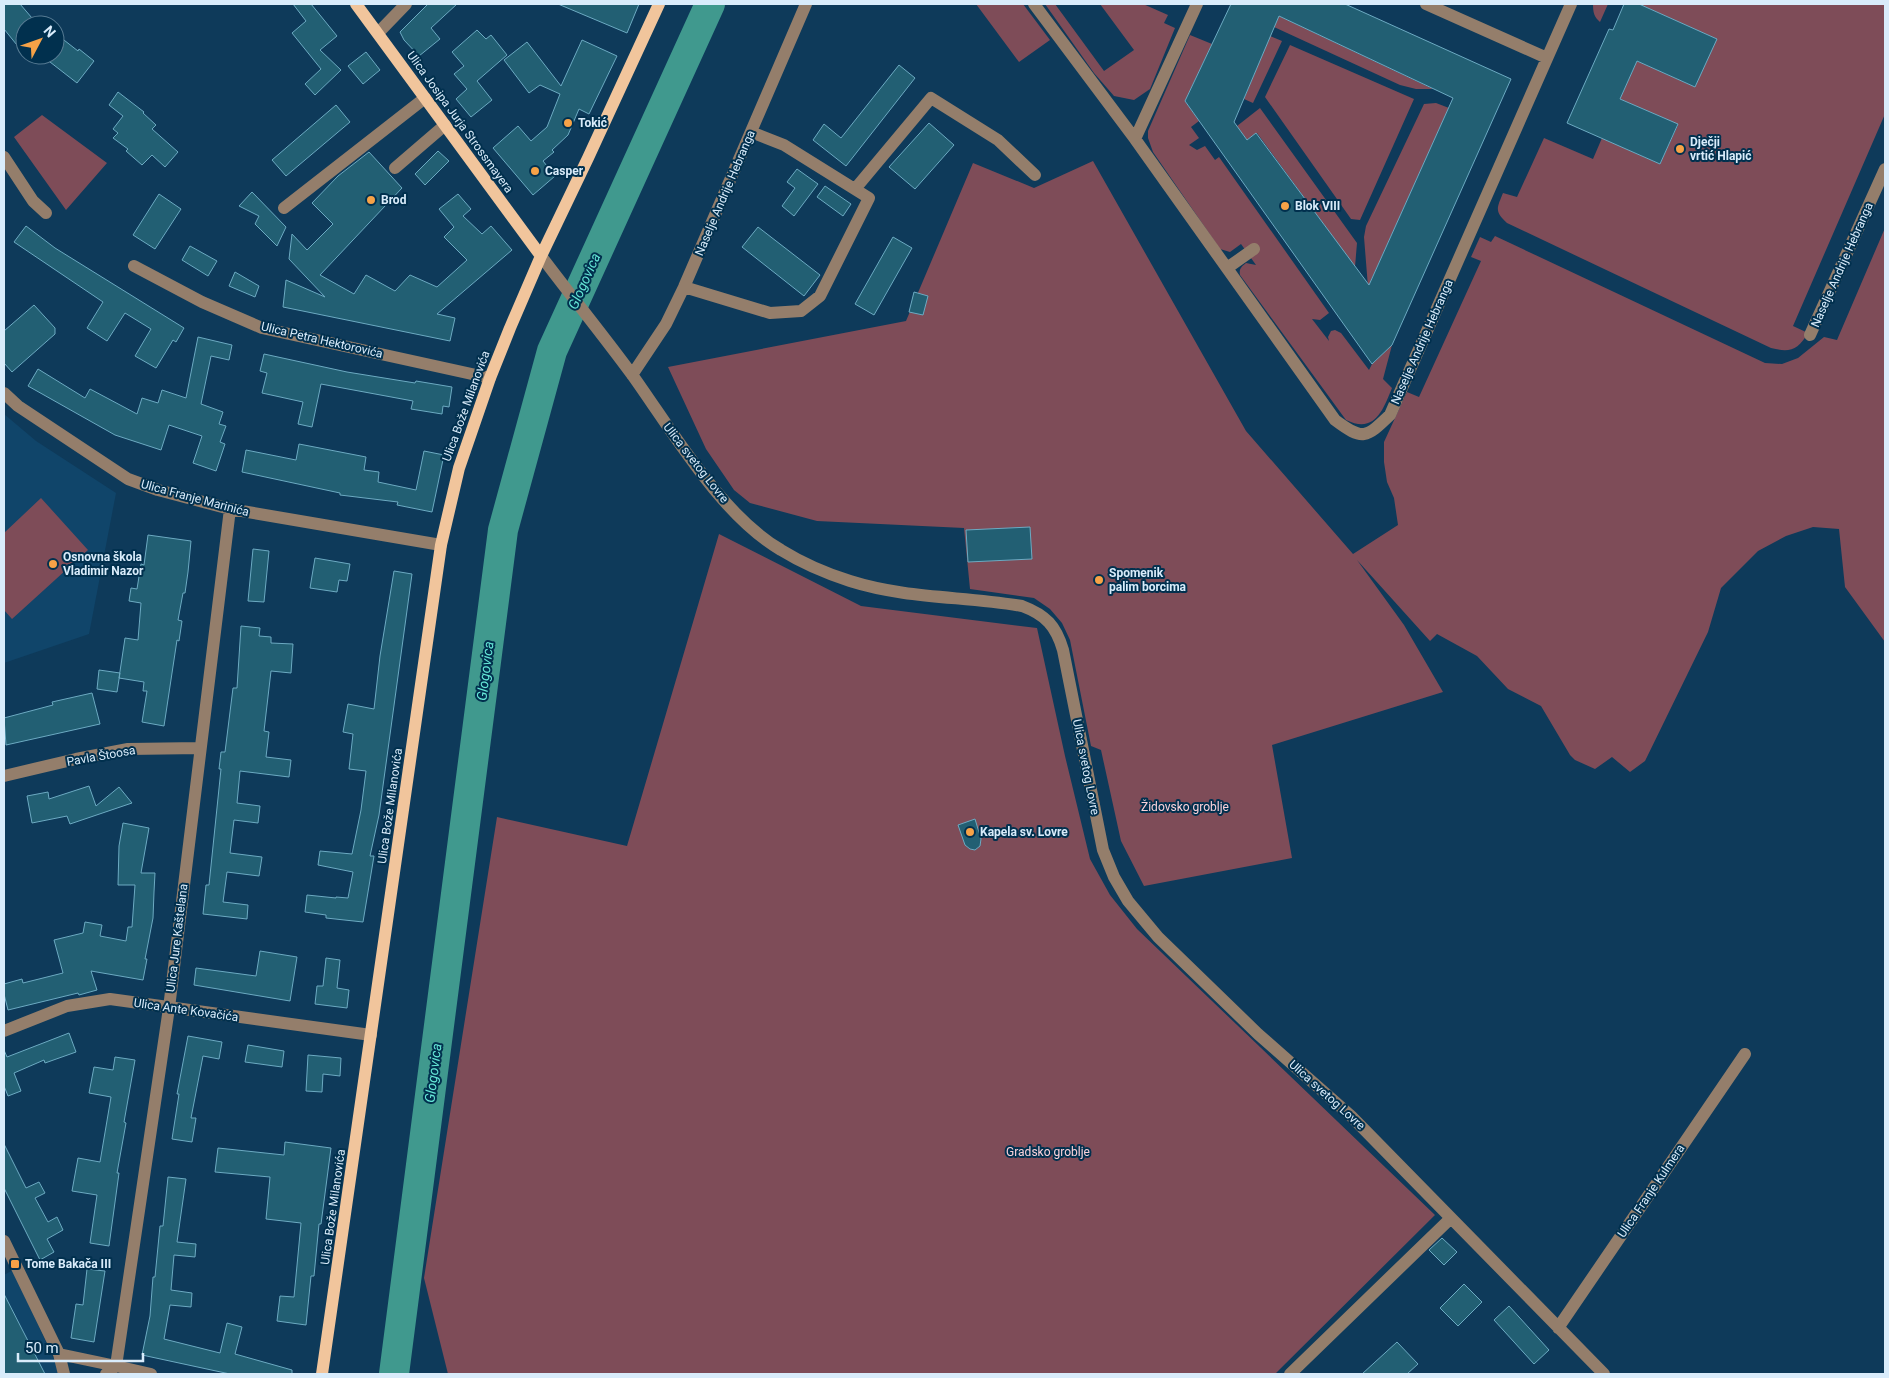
<svg xmlns="http://www.w3.org/2000/svg" width="1889" height="1378" font-family="Roboto,sans-serif">
  <style>
    .built { fill: #10456a }
    .green { fill: #7e4c58 }
    .lines { fill: none; stroke-linecap: round; stroke-linejoin: round }
    .river { stroke: #40998e; stroke-width: 30 }
    .building { fill: #225f73; stroke: #6caac2; fill-rule: evenodd }
    .minor { stroke: #947e6b; stroke-width: 12 }
    .major { stroke: #f1c59c; stroke-width: 12 }
    .poi-dot { fill: #f6a247; stroke: #01304e; stroke-width: 2 }
    .labels { text-anchor: middle; stroke-width: 4; stroke-linejoin: round; paint-order: stroke }
    .street-label { font-size: 12px; fill: #d9ecfb; stroke: #01304e }
    .poi-label { font-size: 12px; font-weight: bold; fill: #d9ecfb; stroke: #01304e; text-anchor: start }
    .park-label { font-size: 12px; fill: #fbd2da; stroke: #01304e }
    .water-label { font-size: 14px; font-style: italic; fill: #65e7d7; stroke: #01304e }
  </style>
  <rect width="100%" height="100%" fill="#0e3a5a"/>
  <path class="built" d="M4 414 36 441 116 493 89 634 4 663Z
    M13 1270 60 1373 59 1374H4V1275Z"/>
  <path class="green" d="M976 4H1023L1050 40 1019 62Z
    M1045 4H1055L1104 71 1134 50 1100 4H1143L1168 15 1164 23 1175 28 1150 89 1134 100 1114 96 1094 73Z
    M1593 4H1608L1600 22C1594 17 1593 12 1593 4Z
    M1639 4H1885V114L1793 326 1808 333C1798 350 1790 353 1771 348L1507 223C1494 211 1497 208 1503 193L1517 197 1544 138 1593 159 1602 138 1660 164 1678 125 1620 99 1637 61 1695 87 1716 39Z
    M1279 16 1433 89H1416L1400 85 1274 27Z
    M1190 35 1212 44 1185 101 1199 121 1191 127 1199 138 1189 145 1197 150 1205 146 1215 160 1219 157 1329 313 1320 320 1312 319 1329 341 1328 337 1331 331 1335 330 1341 333 1369 370 1372 364 1392 345 1383 379 1392 388C1383 410 1375 434 1346 420L1240 275C1239 269 1241 267 1246 263L1256 265 1241 244 1230 252 1220 249 1153 152 1148 138V131Z
    M1270 36 1282 41 1253 103 1244 99Z
    M1290 45 1414 99 1360 220 1351 219 1265 97Z
    M1436 103 1449 108 1368 287 1364 237 1366 226 1424 104Z
    M1260 108 1357 243 1355 267 1257 133 1247 140 1237 126Z
    M42 115 107 163 66 210 14 137Z
    M1093 161 1246 431 1353 554 1398 525 1394 498 1387 482 1384 462V442L1407 392 1419 397 1481 261 1471 257 1480 237 1491 242 1495 236 1765 363 1782 364 1798 358 1824 337 1837 340 1885 228V642L1845 587 1839 529 1813 527 1786 536 1758 551 1721 588 1708 632 1645 761 1630 772 1612 757 1595 769 1575 760 1570 755 1541 706 1508 689 1477 656 1437 634 1430 641 1357 560 1404 625 1443 692 1272 745 1292 858 1144 886 1121 841 1101 750 1091 746 1070 640 1062 623 1050 609 1034 598 970 589 964 528 817 521 750 503 734 490 706 449 668 367 906 321 973 163 1034 188Z
    M41 498 88 550 12 619 4 610V533Z
    M719 534 861 606 1037 628 1065 756 1090 859 1110 895 1137 929 1435 1215 1275 1374H448L424 1278 497 817 627 846Z"/>
  <g class="lines">
    <path class="river" d="M394 1374 503 530 552 351 710 4"/>
  </g>
  <path class="building" d="M4 4H20L38 25H25V55L4 29Z
    M293 4H311L337 36 320 50 341 70 315 95 305 84 321 69 292 33 306 21Z
    M428 4H457L431 28 440 39 419 56 404 40 400 32Z
    M558 4H639L627 33Z
    M1231 4H1345L1511 79 1392 345 1372 364 1185 101ZM1279 16 1453 98 1369 285 1256 133 1247 140 1234 122Z
    M1624 4H1639L1717 39 1695 87 1637 61 1620 99 1678 124 1660 164 1567 123 1609 29 1613 30Z
    M477 30 486 39 491 35 507 55 477 81 492 100 471 117 456 99 467 89 454 74 464 66 452 52Z
    M55 33 78 51 79 49 94 61 77 83 41 55H55Z
    M582 40 617 56 589 114 579 109 568 135 552 150 554 152 543 161 555 176 533 195 493 148 518 126 531 141 547 127 560 94 540 85 529 93 504 60 527 42 561 86Z
    M366 52 380 70 363 84 348 66Z
    M899 65 915 78 846 166 813 140 824 124 841 138Z
    M118 92 144 112 143 113 156 125 152 129 178 152 165 167 152 155 142 165 126 151 128 149 113 138 118 133 113 129 123 116 109 105Z
    M336 105 350 122 286 176 272 160Z
    M929 123 954 145 915 189 889 167Z
    M438 151 449 161 425 185 415 174Z
    M369 152 402 188 320 275 354 294 366 275 395 291 410 275 437 287 467 260 444 237 454 227 439 209 458 194 471 209 463 216 482 234 491 226 512 250 437 314 455 318 450 341 283 307 286 280 325 297 289 259 292 234 307 250 333 224 312 203 338 176Z
    M797 169 818 184 794 216 782 206 795 188 787 182Z
    M825 186 851 204 843 216 817 197Z
    M252 192 286 227 277 246 255 224 259 216 239 206Z
    M159 194 181 209 155 249 133 235Z
    M26 226 55 248 184 328 176 342 173 340 156 368 135 356 151 329 125 313 107 341 87 328 103 302 14 242Z
    M758 227 820 275 804 296 742 247Z
    M893 237 912 248 874 315 855 304Z
    M190 246 217 261 208 276 182 260Z
    M235 272 259 286 255 297 229 286Z
    M914 292 928 296 923 315 909 312Z
    M34 305 55 328V334L12 372 4 363V331Z
    M198 337 232 345 229 360 211 356 201 404 223 412 219 424 226 426 220 442 225 444 216 471 193 463 202 436 169 425 161 450 115 435 28 386 38 369 85 398 90 389 137 414 142 398 158 403 162 390 186 398Z
    M264 354 347 372 415 383 416 381 452 387 449 407 443 406 442 414 411 409 413 401 321 384 312 427 298 424 303 402 262 393 267 373 260 371Z
    M299 444 366 457 364 470 379 472 378 482 416 490 424 451 444 455 432 512 397 505 398 502 340 495V493L242 472 246 450 296 460Z
    M1030 527 1032 559 968 562 966 530Z
    M148 535 191 541 188 572 185 593H183L178 620 182 621 179 641 177 640 164 726 142 722 147 691H143L144 682 119 678 125 638 138 640 141 603 129 601 131 588 137 589 141 564 144 565Z
    M253 549 269 551 264 602 248 601Z
    M315 558 350 564 347 581 339 580 337 592 310 588Z
    M394 571 412 574 379 815 370 856H374L363 922 326 918V915L305 912 307 895 336 898V897L348 898 353 872 318 865 320 851 352 854 361 810 366 771 349 769 353 734 343 732 348 704 374 709 380 656Z
    M241 626 260 628 259 636 271 637V643L293 644 291 673 271 671 264 731 269 732 266 757 291 760 289 777 240 771 237 803 260 806 258 823 234 820 230 853 262 857 259 876 227 872 223 902 248 905 247 919 203 914 206 885H209L221 769H219L221 752H225L233 688H237Z
    M99 670 120 673 117 692 97 689Z
    M92 693 100 724 6 745 4 718 53 705 52 702Z
    M89 786 96 806 119 787 132 803 70 824 67 816 32 823 27 796 48 792 49 799Z
    M975 819 981 839 980 846 975 850 970 849 965 845 958 825Z
    M123 823 149 828 141 873H155L154 892 153 918 145 959H147L143 980 91 971 97 990 79 995 78 993 8 1010 4 994V984L22 979 23 983 63 973 54 940 83 933 85 922 102 925 100 936 126 941 128 927H132L135 885H118L119 846Z
    M260 951 297 957 290 1001 194 985 196 968 256 976Z
    M326 958 340 960 337 988 349 990 347 1008 315 1004 317 986H323Z
    M69 1033 76 1052 45 1063 44 1060 14 1073 21 1091 8 1096 4 1086V1050L7 1057Z
    M188 1036 222 1042 219 1059 203 1056 191 1118H196L192 1142 172 1139 179 1094H177Z
    M248 1045 284 1051 282 1067 245 1062Z
    M308 1055 341 1058 340 1076 323 1074 322 1092 306 1091Z
    M115 1057 135 1060 124 1122 126 1123 117 1173H119L109 1246 90 1243 97 1195 72 1191 78 1158 100 1162 111 1097 89 1093 94 1067 113 1070Z
    M285 1142 331 1148 321 1224H319L314 1276H311L306 1325 277 1321 280 1296 294 1297 301 1223 266 1219 270 1177 215 1172 218 1148 284 1155Z
    M4 1144 26 1188 39 1182 45 1193 35 1198 48 1222 57 1217 63 1230 47 1239 54 1252 40 1260 4 1188Z
    M168 1177 186 1179 177 1242 196 1244 195 1257 174 1255 171 1290 192 1293 191 1307 170 1305 164 1339 220 1353 227 1323 242 1327 235 1354 292 1370V1374H230L142 1355 150 1316 153 1277H155L160 1226H163Z
    M1442 1238 1457 1252 1444 1265 1429 1250Z
    M87 1269 105 1271 94 1342 71 1338 76 1304 83 1305Z
    M1464 1284 1482 1302 1458 1326 1440 1308Z
    M4 1294 45 1374H4Z
    M1509 1306 1549 1350 1534 1364 1494 1320Z
    M1397 1342 1418 1364 1407 1374H1362Z"/>
  <g class="lines">
    <path class="minor" d="M1034 4 1135 139 1335 420C1363 441 1366 438 1390 415L1571 4
      M1426 4 1547 58
      M378 33 406 4
      M1135 139 1197 4
      M4 157 33 201 46 213
      M395 168 445 125
      M855 189 931 98 998 140 1035 175
      M284 208 425 98
      M541 256C571 296 603 335 633 376 673 432 721 515 781 550 802 563 828 574 850 581 907 599 964 596 1022 606 1046 615 1056 626 1063 650L1103 850 1114 877 1128 901 1158 937 1258 1034 1351 1116 1604 1374
      M134 266 202 302 262 328 490 378
      M1227 268 1254 249
      M684 287 770 313 801 311 820 296 869 198 784 145 751 132
      M1810 335 1885 169
      M632 375 666 324 684 287 806 4
      M4 393 18 406 128 479 158 490 230 509 441 545
      M4 776 76 759 128 749 200 748
      M4 1031 67 1006 110 999 371 1035
      M4 1241 59 1354 64 1374
      M1558 1328 1745 1054
      M59 1354 116 1366 169 1008 230 509
      M106 1374 116 1366 151 1374
      M1290 1374 1451 1218"/>
    <path class="major" d="M356 4 541 256
      M322 1374 441 545 459 468 490 378 510 328 541 256 588 158 659 4"/>
  </g>
  <g class="poi-dot">
    <circle cx="568" cy="123" r="5"/>
    <circle cx="1680" cy="149" r="5"/>
    <circle cx="535" cy="171" r="5"/>
    <circle cx="371" cy="200" r="5"/>
    <circle cx="1285" cy="206" r="5"/>
    <circle cx="53" cy="564" r="5"/>
    <circle cx="1099" cy="580" r="5"/>
    <circle cx="970" cy="832" r="5"/>
    <rect x="10" y="1259" width="10" height="10" rx="2.5"/>
  </g>
  <g class="labels">
    <g class="street-label">
      <text transform="translate(460 122) rotate(54)" y="4">Ulica Josipa Jurja Strossmayera</text>
      <text transform="translate(725 193) rotate(-67)" y="4">Naselje Andrije Hebranga</text>
      <text transform="translate(1842 265) rotate(-66)" y="4">Naselje Andrije Hebranga</text>
      <text transform="translate(322 340) rotate(13)" y="4">Ulica Petra Hektorovića</text>
      <text transform="translate(1422 342) rotate(-66)" y="4">Naselje Andrije Hebranga</text>
      <text transform="translate(466 406) rotate(-70)" y="4">Ulica Bože Milanovića</text>
      <text transform="translate(696 463) rotate(52)" y="4">Ulica svetog Lovre</text>
      <text transform="translate(195 498) rotate(15)" y="4">Ulica Franje Marinića</text>
      <text transform="translate(101 756) rotate(-10)" y="4">Pavla Štoosa</text>
      <text transform="translate(1086 767) rotate(79)" y="4">Ulica svetog Lovre</text>
      <text transform="translate(390 806) rotate(-82)" y="4">Ulica Bože Milanovića</text>
      <text transform="translate(177 938) rotate(-83)" y="4">Ulica Jure Kaštelana</text>
      <text transform="translate(186 1010) rotate(8)" y="4">Ulica Ante Kovačića</text>
      <text transform="translate(1327 1095) rotate(42)" y="4">Ulica svetog Lovre</text>
      <text transform="translate(1651 1191) rotate(-56)" y="4">Ulica Franje Kulmera</text>
      <text transform="translate(333 1207) rotate(-82)" y="4">Ulica Bože Milanovića</text>
    </g>
    <g class="poi-label">
      <text x="578" y="127">Tokić</text>
      <text x="1690" y="146">Dječji<tspan x="1690" dy="14">vrtić Hlapić</tspan></text>
      <text x="545" y="175">Casper</text>
      <text x="381" y="204">Brod</text>
      <text x="1295" y="210">Blok VIII</text>
      <text x="63" y="561">Osnovna škola<tspan x="63" dy="14">Vladimir Nazor</tspan></text>
      <text x="1109" y="577">Spomenik<tspan x="1109" dy="14">palim borcima</tspan></text>
      <text x="980" y="836">Kapela sv. Lovre</text>
      <text x="25" y="1268">Tome Bakača III</text>
    </g>
    <g class="park-label">
      <text x="1185" y="811">Židovsko groblje</text>
      <text x="1048" y="1156">Gradsko groblje</text>
    </g>
    <g class="water-label">
      <text transform="translate(584 281) rotate(-66)" y="5">Glogovica</text>
      <text transform="translate(485 671) rotate(-83)" y="5">Glogovica</text>
      <text transform="translate(433 1073) rotate(-83)" y="5">Glogovica</text>
    </g>
  </g>
  <rect width="1889" height="1378" fill="none" stroke="#d9ecfb" stroke-width="10"/>
  <g transform="translate(40 40) rotate(49)"><circle r="24" fill="#01304e" stroke="#577b93"/>
  <path d="M0-4L9 19L0 12L-9 19Z" fill="#f6a247"/>
  <text y="-8" font-size="14" font-weight="bold" text-anchor="middle" fill="#d9ecfb">N</text>
  </g>
  <path d="M18 1353v8h125v-8" fill="none" stroke="#d9ecfb" stroke-width="2.5"/>
  <text x="25" y="1353" font-size="15" fill="#d9ecfb" stroke="#01304e" stroke-width="4" paint-order="stroke">50 m</text>
</svg>
